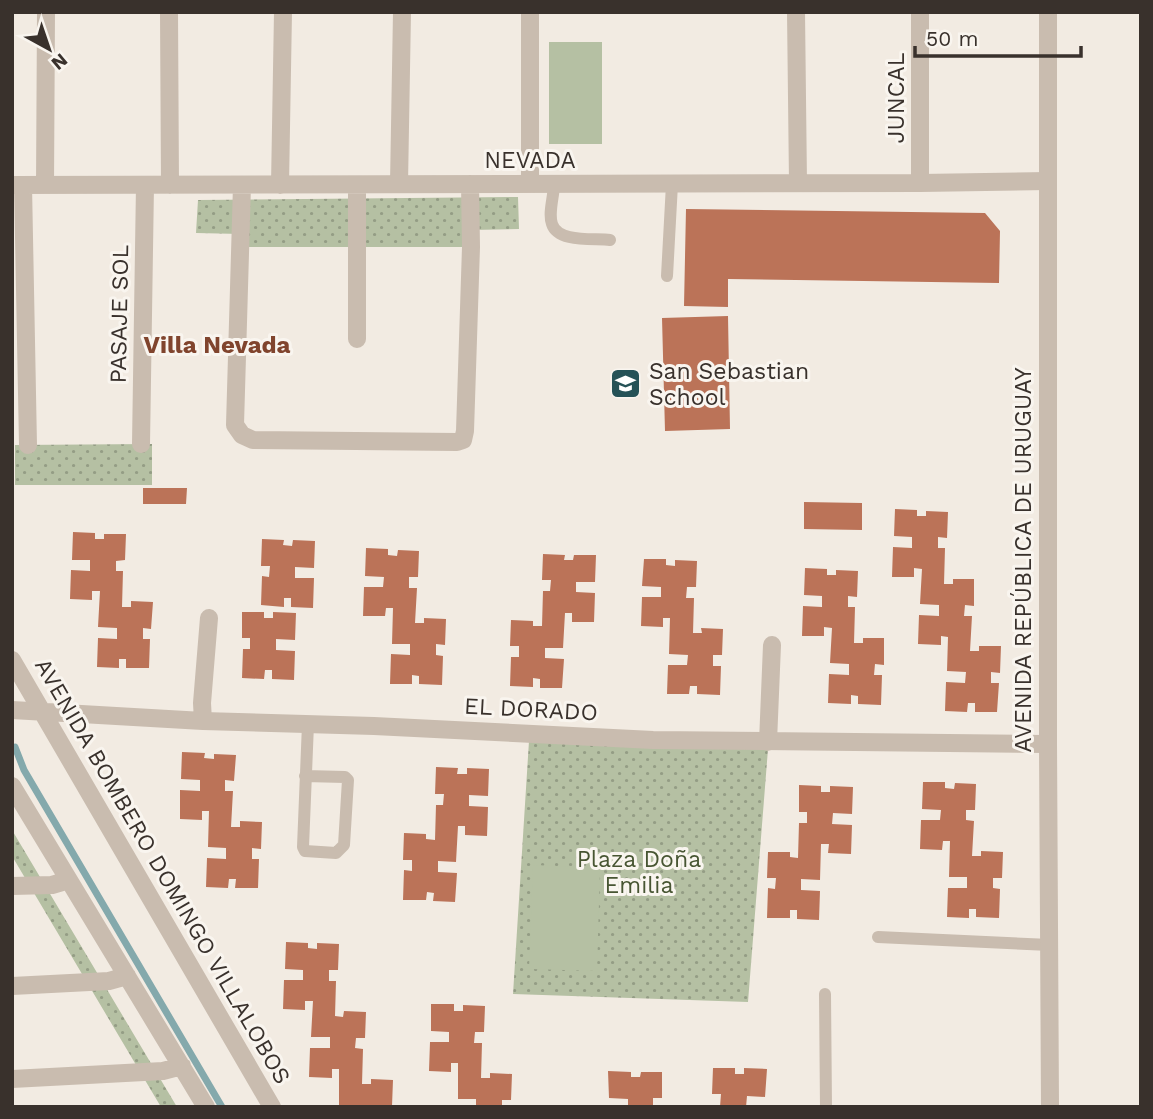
<svg xmlns="http://www.w3.org/2000/svg" width="1153" height="1119" font-family="'Work Sans',sans-serif">
  <style>
    .park { fill: url(#park-dots) }
    .pitch { fill: #b5c0a3 }
    .lines { fill: none; stroke-linecap: round; stroke-linejoin: round }
    .stream { stroke: #84a9ac; stroke-width: 7 }
    .building { fill: #bb7358 }
    .service { stroke: #c9bcaf; stroke-width: 12 }
    .minor { stroke: #c9bcaf; stroke-width: 18 }
    .tertiary { stroke: #c9bcaf; stroke-width: 18 }
    .labels { text-anchor: middle; stroke-width: 6; stroke-linejoin: round; paint-order: stroke }
    .street-label { font-size: 23px; fill: #39312c; stroke: #f9f5ef }
    .poi-label { font-size: 23px; fill: #39312c; stroke: #f9f5ef; text-anchor: start }
    .park-label { font-size: 23px; fill: #475532; stroke: #f9f5ef }
    .neighbourhood-label { font-size: 24px; font-weight: bold; fill: #80442d; stroke: #f9f5ef }
  </style>
  <defs>
    <pattern id="park-dots" width="8" height="8" patternUnits="userSpaceOnUse" patternTransform="scale(1.75)"><rect width="8" height="8" fill="#b5c0a3"/><path d="M2 2h.1M6 6h.1" fill="none" stroke="#949d85" stroke-width="1.8" stroke-linecap="round"/></pattern>
  </defs>
  <rect width="100%" height="100%" fill="#f2ebe2"/>
  <path class="park" d="M518 197 519 229 471 230V247H242L241 234 196 233 198 200Z
    M152 444V485H15V445Z
    M529 741 768 749 748 1002 513 994Z
    M12 830 177 1107H161L12 856Z"/>
  <path class="pitch" d="M549 42H602V144H549Z
    M533 865 600 868 597 971 529 969Z"/>
  <g class="lines">
    <path class="stream" d="M15 747 24 770 222 1107"/>
  </g>
  <path class="building" d="M686 209 985 213 1000 231 999 283 728 279V307L684 306Z
    M728 316 730 429 665 431 662 318Z
    M143 488H187L186 504H143Z
    M804 502 862 503V530L804 529Z
    M895 509 917 510V516H926V511L948 512 947 538 938 537V548H945L944 584H953V579H974V606L965 605 964 616H972L970 651H979V646H1001L1000 673 991 672V683H999L997 712H975V703H968L967 712 945 711 946 682 965 683 966 672 947 671 948 637 941 636V645L918 644 919 615 939 616V605L920 604 922 569 914 568V577H892L893 547 912 548V537L894 536Z
    M73 532 95 533V539H104V534H126L125 560 116 561V571H123L122 607H131V601L153 602 151 629 143 628V639H150L149 668H126V659H119V668L97 667 98 638 117 639V628L98 627 100 591H92V600L70 599 71 570 90 571V560H72Z
    M262 539 284 540 283 545 292 546 293 540 315 541 314 568 295 567V578H314L313 608 291 607V598H284V607L261 605 262 576 269 577 270 566H261Z
    M366 548 388 549V555L397 556 398 550 419 551 418 577H409V588H417L415 623H424V618L446 619 445 645 436 644V655L443 656 442 685 419 684V676L412 675V684H390L391 654 410 655V644H392L393 608H386L385 616H363L364 587H383L384 577 365 576Z
    M543 554 565 555 564 560H573L574 555H596L595 582H576V592L595 593 594 622H572V613H565L563 648H545V658L564 659 562 688H540V679L533 678V687L510 686 511 657H519V646H510L511 620 533 621V626H542L543 591H550L551 580H542Z
    M644 559H666V565L675 566V560L697 561 696 587H687L686 598H694L693 633H702L701 628 723 629 722 655H713V666H721L720 695 697 694V686H690L689 694H667L668 665H687L688 655 669 654 670 618H663V627L641 626 642 597H661V587L642 586Z
    M805 568 827 569V575H836V570L858 571 857 597 848 596V607H855L854 643H863V638H884V665L875 664 874 675H882L881 705 858 704V696L851 695V704L828 703 829 674 849 675V664L830 663 832 628 824 627V636H802L803 606 822 607V596L804 595Z
    M242 612H264V618H273V612L296 613 295 640 276 639V650L295 651 294 680 272 679V670H265L264 679 242 678 243 649H250V638H242Z
    M182 752 205 753 204 758 214 759V754L236 755 234 781 225 780V791H233L231 827H240V821L262 822 261 849 252 848V859H259L258 888H235L236 879H229L228 888 206 887 207 858 226 859V848L208 847 209 811H202V820L180 819V790L200 791V780L181 779Z
    M436 767 458 768 457 774H467V768L489 769 488 796 469 795V806L488 807 487 836 465 835V826H458L456 862 438 861V872L457 873 455 902 433 901 434 893 427 892 426 900H403L404 870 412 871V860H403L404 833 426 834V839L435 840 436 805H443L444 794H435Z
    M923 782H945V788L954 789 955 783 976 784 975 810H966V820L974 821 972 856H981V851L1003 852 1002 878H993V888L1000 889 999 918 976 917V909H969V918L947 917 948 888H967V877H949L950 841H943L942 850 920 849 921 820H940L941 810 922 809Z
    M799 785 821 786V792H830V786L853 787 852 814 833 813 832 824 852 825 851 854 828 853 829 844H821L820 880 801 879V890L820 891 819 920 797 919V910H790V918H767L768 888 775 889 776 878H767L768 852H790V857L798 858 799 823H807V812H799Z
    M286 942 308 943V948L317 949V943L339 944 338 970H329V981H336L335 1016 343 1017 344 1011 366 1012 365 1038H356L355 1048 363 1049 362 1084H371V1079L393 1080 392 1106 357 1107 339 1105V1069H332V1078L309 1077 310 1048H330V1037H311L313 1001H305V1010L283 1009 284 980H303V970L285 969Z
    M431 1004H454V1011H463V1005L485 1006 484 1032H475L474 1043H482L481 1078H490V1073L512 1074 511 1100H502V1107H476V1099H458V1063H451V1072L429 1071 430 1042H449V1032L431 1031Z
    M713 1068H735V1074H744V1068L767 1069 765 1097 747 1096 746 1107H720L721 1094H712Z
    M608 1071 631 1072V1077H640L641 1072H662V1098H653V1107H628V1099L609 1098Z"/>
  <g class="lines">
    <path class="service" d="M554 184C554 196 548 213 552 224 558 243 594 238 610 240
      M667 276 672 184
      M305 776 345 777 348 780 344 845 336 853 305 851 303 847 308 724
      M878 937 1050 945
      M825 994 826 1107"/>
    <path class="minor" d="M169 12 170 185
      M530 12V184
      M796 12 798 183
      M920 183V12
      M399 184 402 12
      M12 185 920 183 1048 181
      M23 185 28 445
      M45 185 46 12
      M242 185 235 425 242 435 253 440 457 442 463 440 465 431 471 247 470 184
      M280 185 283 12
      M357 185V339
      M141 444 145 185
      M12 660 272 1107
      M12 710 203 721 374 726 653 740 1048 744
      M203 721 202 703 209 618
      M768 742 772 645
      M12 786 206 1107
      M12 886 52 885 69 880
      M12 986 109 981 127 976
      M12 1079 163 1071 182 1066"/>
    <path class="tertiary" d="M1048 12V744L1050 1107"/>
  </g>
  <defs>
    <symbol id="school-square" viewBox="-11 -11 22 22"><rect x="-9" y="-9" width="18" height="18" rx="4" fill="#255257" stroke="#f9f5ef"/><path d="M0-5L7-2L0 1L-7-2ZM-4 1L0 2.5L4 1V4Q0 6-4 4Z" fill="#fff"/></symbol>
  </defs>
  <g fill-rule="evenodd">
    <use href="#school-square" x="608" y="366" width="35" height="35"/>
  </g>
  <g class="labels">
    <g class="street-label">
      <text transform="translate(896 98) rotate(-90)" y="8">JUNCAL</text>
      <text x="530" y="168">NEVADA</text>
      <text transform="translate(119 314) rotate(-89)" y="8">PASAJE SOL</text>
      <text transform="translate(1023 560) rotate(-90)" y="8">AVENIDA REPÚBLICA DE URUGUAY</text>
      <text transform="translate(531 709) rotate(3)" y="8">EL DORADO</text>
      <text transform="translate(163 871) rotate(60)" y="8">AVENIDA BOMBERO DOMINGO VILLALOBOS</text>
    </g>
    <g class="poi-label">
      <text x="649" y="379">San Sebastian<tspan x="649" dy="26">School</tspan></text>
    </g>
    <g class="park-label">
      <text x="639" y="867">Plaza Doña<tspan x="639" dy="26">Emilia</tspan></text>
    </g>
    <g class="neighbourhood-label">
      <text x="217" y="353">Villa Nevada</text>
    </g>
  </g>
  <rect width="1153" height="1119" fill="none" stroke="#39312c" stroke-width="28"/>
  <g transform="translate(49 49) rotate(140)" stroke="#f9f5ef" stroke-width="5" paint-order="stroke">
  <path d="M0-5L12 26L0 18L-12 26Z" fill="#39312c"/>
  <text y="-10" font-size="19" font-weight="bold" text-anchor="middle" fill="#39312c">N</text>
  </g>
  <path d="M915 46v10h166v-10" fill="none" stroke="#39312c" stroke-width="3.5"/>
  <text x="926" y="46" font-size="21" fill="#39312c" stroke="#f9f5ef" stroke-width="5" paint-order="stroke">50 m</text>
</svg>
